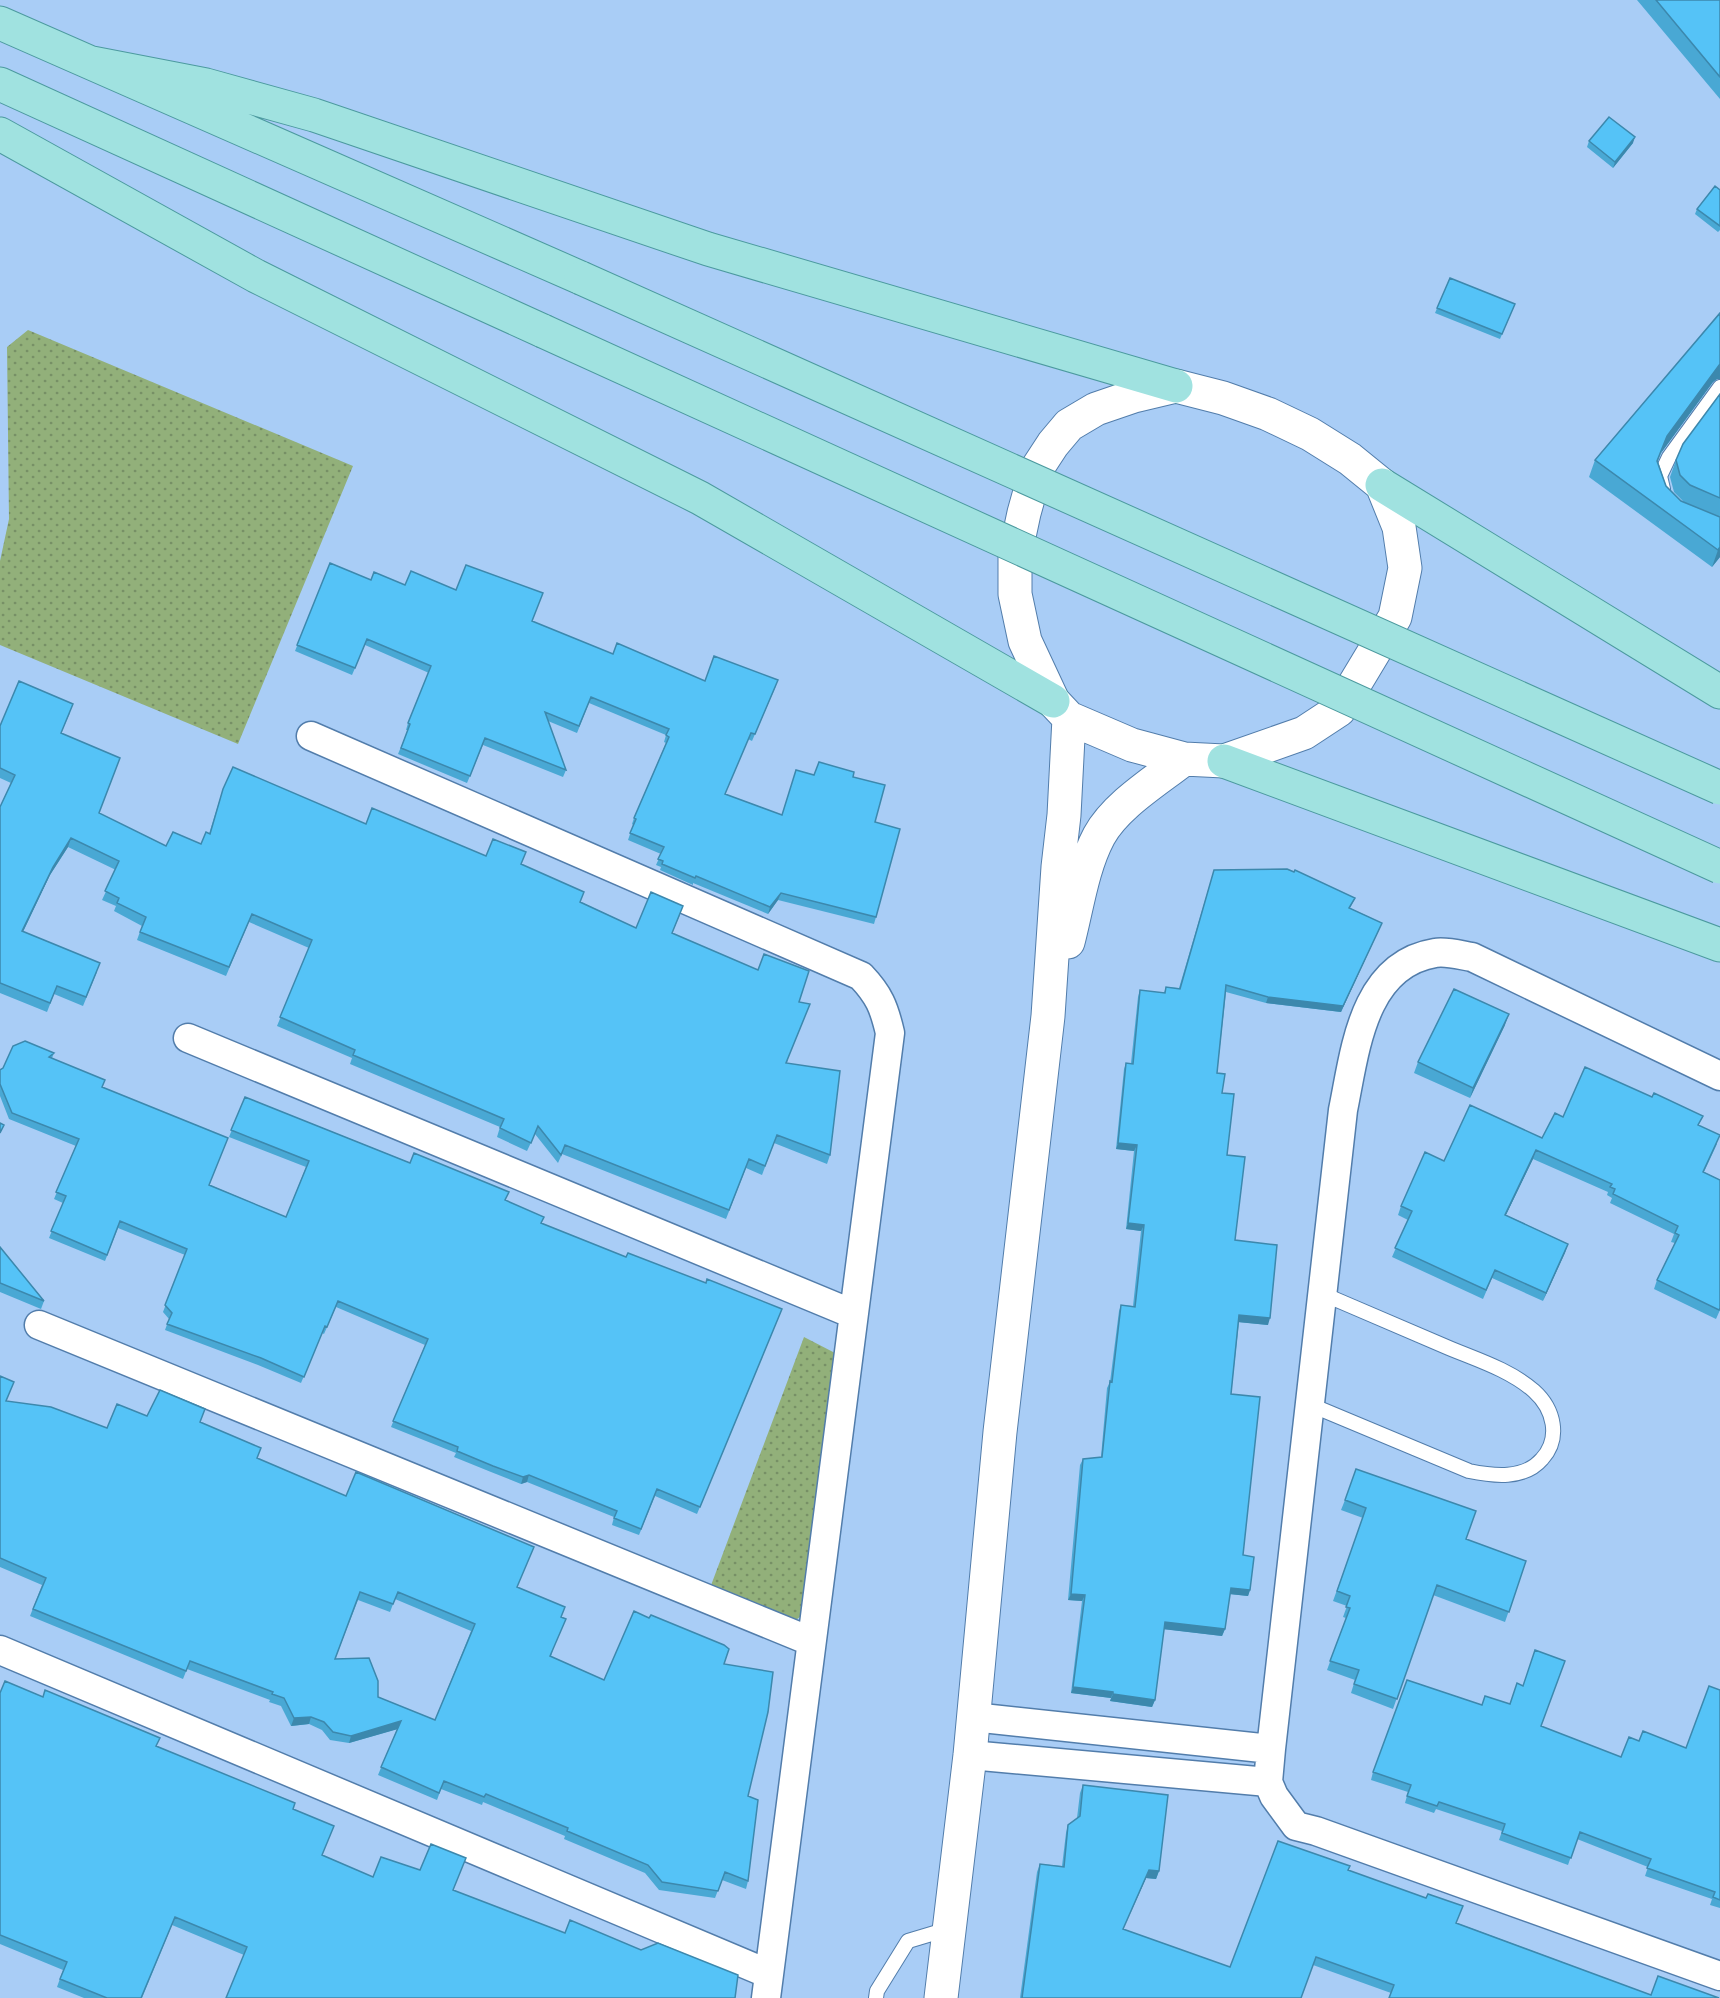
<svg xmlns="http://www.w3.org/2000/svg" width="1720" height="1998" font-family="'Alegreya Sans',sans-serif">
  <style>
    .grass { fill: url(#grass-dots) }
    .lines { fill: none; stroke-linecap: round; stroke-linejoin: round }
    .service-casing { stroke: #527dab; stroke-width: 16 }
    .minor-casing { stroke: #527dab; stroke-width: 31 }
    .secondary-casing { stroke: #527dab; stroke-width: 35 }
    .primary-casing { stroke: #4c9a9f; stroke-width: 35 }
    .service { stroke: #fff; stroke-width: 14 }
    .minor { stroke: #fff; stroke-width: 28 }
    .secondary { stroke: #fff; stroke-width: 33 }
    .primary { stroke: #a0e2e0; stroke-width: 33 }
    .primary-bridge-casing { stroke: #4c9a9f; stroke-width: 35; stroke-linecap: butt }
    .primary-bridge { stroke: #a0e2e0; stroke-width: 33 }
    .wall { fill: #49a8d4; fill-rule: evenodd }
    .shaded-wall { fill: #3c88ad }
    .building { fill: #55c3f7; stroke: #3c88ad; stroke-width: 1.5; fill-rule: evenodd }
  </style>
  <defs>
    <pattern id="grass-dots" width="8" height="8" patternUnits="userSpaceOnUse" patternTransform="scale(1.5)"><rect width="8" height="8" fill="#92b07a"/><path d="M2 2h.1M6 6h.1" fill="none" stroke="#779066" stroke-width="1.8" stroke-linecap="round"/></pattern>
  </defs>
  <rect width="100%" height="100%" fill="#a9cdf6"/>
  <path class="grass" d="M28 330 353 466 238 744 0 645V561L9 519 7 347Z
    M804 1337 835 1353 806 1612 796 1620 710 1588Z"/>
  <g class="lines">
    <defs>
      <path id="service" d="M1663 489 1660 476 1669 457 1720 387
        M1311 1405 1469 1471C1493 1476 1524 1480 1542 1459 1561 1438 1554 1409 1534 1391 1510 1370 1478 1360 1449 1348 1407 1330 1365 1312 1323 1294
        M876 1998 877 1991 908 1941 948 1929"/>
      <path id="minor" d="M311 736 861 976C879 995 884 1007 890 1033L766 1998
        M188 1038 853 1314
        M1720 1076 1472 957C1460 955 1446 951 1435 953 1362 965 1355 1052 1343 1110L1271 1749 1268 1782 1274 1796 1296 1826 1316 1831 1720 1976
        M39 1325 810 1641
        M0 1650 769 1974
        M973 1717 1271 1749
        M970 1755 1268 1782"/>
      <path id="secondary" d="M1176 386 1223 398 1268 414 1310 434 1350 459 1382 485 1399 527 1405 568 1395 617 1339 710 1304 733 1224 761 1184 759 1132 745 1069 718 1053 701 1025 641 1015 594V555L1024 513 1036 470 1053 444 1069 425 1096 409 1134 396Z
        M1068 942C1077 908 1082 868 1099 836 1116 805 1156 781 1184 759
        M941 1998 970 1755 1000 1432 1048 1016 1058 867 1064 815 1069 718"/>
      <path id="primary" d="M0 23 581 278
        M92 63 206 85 314 115 708 249 1176 386
        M0 84 543 331
        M0 134 256 276 700 498 1053 701
        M1382 485 1720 692
        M1224 761 1720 945"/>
    </defs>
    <use href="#service" class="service-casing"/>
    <use href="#minor" class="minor-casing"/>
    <use href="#secondary" class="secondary-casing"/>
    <use href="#primary" class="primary-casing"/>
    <use href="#service" class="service"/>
    <use href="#minor" class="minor"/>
    <use href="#secondary" class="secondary"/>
    <use href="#primary" class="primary"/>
    <defs>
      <path id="primary-bridge" d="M581 278 1720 788
        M543 331 1720 867"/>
    </defs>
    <use href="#primary-bridge" class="primary-bridge-casing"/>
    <use href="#primary-bridge" class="primary-bridge"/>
  </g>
  <path class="wall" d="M1637 0H1720V99Z
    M1589 141 1633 143 1613 168 1587 147Z
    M1720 190V230L1718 232 1695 214 1697 209Z
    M1450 278 1515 304 1500 339 1435 313Z
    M1720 313V379H1717L1713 382 1661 453 1658 461 1666 486 1681 501 1684 502 1674 492 1670 477 1676 460 1720 394V557L1712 567 1589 477 1595 460Z
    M330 563 371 580 405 585 456 590 613 654 705 681 776 686 752 741 748 739 725 794 782 815 814 775 853 777 875 822 876 917 874 924 778 900 768 914 693 883V885L660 870 661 867 656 865 661 854 628 840 633 825 632 824 634 818 666 743 664 742 666 735 589 703 577 733 548 721 566 770 563 777 483 745 467 783 398 754 408 730H406L408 723 429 673 365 645 352 675 295 651Z
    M70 713 61 733 99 813 166 846 201 844 209 834 223 789 366 824 486 856 521 865 581 902 636 928 680 915 672 933 799 1002 787 1063 830 1155 827 1164 774 1143 762 1175 746 1168 726 1219 562 1154 558 1163 535 1134 527 1151 497 1137 500 1127 350 1064 352 1058 277 1026 309 948 249 922 226 976 137 940 142 926 114 911 116 906 102 900 116 870 68 847 50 875 23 932 97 972 83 1006 54 994 47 1012 0 993V807L11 783 0 778V726Z
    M1214 870 1355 898 1350 908 1382 923 1341 1012 1266 1003 1226 992 1217 1073 1222 1093 1235 1240 1268 1325 1239 1322 1231 1394 1243 1555 1250 1590 1248 1596 1230 1594 1225 1629 1222 1636 1164 1629 1155 1700 1152 1707 1110 1701 1111 1698 1071 1693 1082 1601 1068 1600 1080 1465 1083 1459 1101 1457 1107 1388 1110 1382 1119 1311 1121 1305 1133 1306 1141 1231 1126 1229 1134 1151 1116 1149 1124 1069 1126 1063H1131L1138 997 1140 990 1164 993 1166 987 1179 988Z
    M1505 1025 1470 1098 1414 1073 1418 1062Z
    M54 1053 52 1058 103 1087 210 1185 286 1217 306 1167 229 1137 245 1097 506 1201 542 1224 626 1257 706 1283 782 1309 697 1514 655 1496 639 1535 612 1525 614 1517 527 1482 521 1484 491 1472 454 1457 456 1453 391 1427 425 1345 336 1307 324 1334 322 1333 301 1383 258 1365 165 1330 169 1319 163 1312 185 1255 118 1228 105 1261 49 1238 63 1203 54 1199 76 1146 9 1119 0 1096V1070Z
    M1563 1117 1699 1125 1717 1144 1704 1172 1720 1180V1310L1716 1319 1654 1289 1657 1280 1675 1243 1671 1242 1674 1234 1610 1203 1612 1198 1607 1195 1608 1192 1533 1159 1506 1215 1568 1244 1543 1301 1492 1278 1483 1299 1392 1257 1408 1220 1398 1215 1401 1206 1444 1161 1542 1138Z
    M0 1247 44 1301 41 1309 0 1292Z
    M0 1376 6 1401 107 1428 147 1416 200 1422 257 1458 518 1587 561 1617 551 1657 604 1680 724 1664 748 1796V1881L746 1889 722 1880 715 1898 659 1890 645 1873 564 1839 565 1836 483 1802 482 1805 441 1789 437 1800 378 1775 397 1729 349 1743 330 1740 322 1730 309 1724 291 1726 281 1706 269 1702 270 1700 187 1669 183 1679 30 1616 42 1585 0 1567ZM395 1599 471 1631 435 1720 378 1697 335 1659 358 1600 390 1612Z
    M1345 1500 1466 1539 1526 1561 1505 1622 1433 1595 1393 1709 1351 1693 1355 1680 1327 1670 1346 1618 1343 1617 1347 1606 1333 1601 1363 1518 1341 1510Z
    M1720 1690V1908L1710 1905 1712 1899 1645 1876 1648 1867 1577 1839 1568 1865 1499 1840 1502 1831 1436 1809 1434 1813 1405 1803 1408 1792 1371 1780 1373 1772 1541 1726 1621 1757 1639 1741 1686 1748Z
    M0 1693 157 1746 293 1809 322 1855 373 1877 453 1890 565 1933 641 1950 738 1975 244 1955 172 1925 142 1998H84L57 1987 63 1970 0 1944Z
    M1083 1785 1159 1871 1156 1879 1146 1878 1123 1929 1230 1967 1348 1870 1457 1923 1651 1995 1719 1998 1391 1993 1313 1965 1301 1998H1020L1037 1872 1040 1864 1062 1866 1066 1833 1068 1825 1077 1818 1080 1793Z"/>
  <path class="shaded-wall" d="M1635 137 1633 143 1613 168 1615 162Z
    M1720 364V379H1717L1713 382 1661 453 1667 436Z
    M1720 547V557L1712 567 1718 550Z
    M71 838 68 847 50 875 19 940 22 931 53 867Z
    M781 893 778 900 768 914 770 907Z
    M1382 923 1341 1012 1266 1003 1268 997Z
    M1509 1014 1505 1025 1470 1098 1473 1088Z
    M1118 1143 1137 1145 1134 1151 1116 1149Z
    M1536 1150 1533 1159 1502 1223 1505 1215Z
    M1128 1223 1144 1225 1141 1231 1126 1229Z
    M1568 1244 1565 1253 1543 1301 1546 1293Z
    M1239 1315 1270 1318 1268 1325 1237 1322Z
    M529 1475 527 1482 521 1484 523 1477Z
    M1231 1588 1250 1590 1248 1596 1229 1594Z
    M1071 1594 1085 1595 1082 1601 1068 1600Z
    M1165 1622 1225 1629 1222 1636 1162 1629Z
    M1073 1687 1113 1692 1111 1698 1071 1693Z
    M1113 1694 1155 1700 1152 1707 1110 1701Z
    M311 1717 309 1724 291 1726 294 1718Z
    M401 1721 398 1729 349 1743 351 1736Z
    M1149 1870 1159 1871 1156 1879 1146 1878 1120 1937Z"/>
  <path class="building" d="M1656 0H1720V77Z
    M1609 117 1635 137 1615 162 1589 141Z
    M1715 186 1720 190V226L1697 209Z
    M1450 278 1515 304 1502 334 1437 308Z
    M1720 313V364L1667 436 1657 461 1666 486 1681 501 1720 517V547L1718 550 1595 460Z
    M1720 394V498L1690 485 1680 475 1676 460 1683 444Z
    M330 563 371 580 374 572 405 585 411 571 456 590 466 565 543 593 532 621 613 654 617 643 705 681 714 656 778 680 755 734 751 733 725 794 782 815 796 770 814 775 819 762 854 772 853 777 885 785 875 822 900 829 876 917 781 893 770 907 696 876 695 878 662 864 663 861 658 859 664 847 630 833 636 819 634 818 669 737 666 735 669 729 591 697 579 726 545 712 566 770 485 738 470 776 401 748 410 724 408 723 431 666 367 639 355 668 297 645Z
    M19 681 73 704 61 733 120 758 99 813 166 846 173 832 201 844 206 832 210 834 223 789 233 767 366 824 372 808 486 856 493 839 526 852 521 864 584 892 580 902 636 928 651 892 683 906 672 933 758 970 764 954 809 971 799 1002 810 1004 786 1063 840 1071 830 1155 777 1135 765 1166 749 1159 729 1210 565 1145 561 1155 538 1126 531 1143 500 1128 504 1119 353 1055 355 1050 280 1017 312 940 252 914 229 967 140 932 146 917 117 903 119 898 105 891 119 861 71 838 53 867 22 931 100 963 86 997 57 986 50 1003 0 983V807L15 775 0 768V726Z
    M1287 869 1294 872 1295 870 1355 898 1349 908 1382 923 1343 1006 1268 997 1226 985 1217 1073 1225 1074 1222 1093 1234 1094 1227 1155 1245 1157 1235 1240 1277 1245 1270 1318 1239 1315 1231 1394 1260 1397 1243 1555 1254 1557 1250 1590 1231 1588 1225 1629 1165 1622 1155 1700 1113 1694V1692L1073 1687 1085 1595 1071 1594 1083 1459 1102 1457 1110 1381 1112 1382 1121 1305 1135 1307 1144 1225 1128 1223 1137 1145 1118 1143 1126 1063 1133 1064 1140 990 1165 993 1166 987 1180 989 1214 870Z
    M1454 989 1509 1014 1473 1088 1418 1062Z
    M25 1041 54 1053 49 1057 105 1080 102 1087 228 1138 209 1185 286 1217 309 1161 231 1130 245 1097 410 1163 414 1153 509 1192 505 1200 544 1217 541 1223 626 1257 628 1253 706 1283 707 1279 782 1309 700 1507 657 1489 641 1529 614 1518 617 1511 529 1475 523 1477 493 1466 457 1451 458 1447 393 1421 428 1339 338 1301 327 1327 325 1326 304 1377 261 1358 167 1324 172 1313 165 1305 187 1249 120 1221 107 1255 51 1231 66 1196 56 1192 79 1139 12 1113 0 1084V1070L3 1068 13 1046Z
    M1585 1067 1652 1097 1654 1093 1703 1116 1698 1125 1720 1135 1703 1172 1720 1180V1308L1719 1310 1657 1280 1679 1235 1675 1233 1678 1226 1613 1194 1615 1189 1610 1187 1612 1184 1536 1150 1505 1215 1568 1244 1546 1293 1495 1270 1486 1290 1395 1248 1412 1211 1401 1206 1425 1152 1444 1161 1470 1105 1542 1138 1555 1113 1563 1117Z
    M0 1123 4 1125 0 1133Z
    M0 1247 44 1301 0 1283Z
    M0 1376 14 1382 6 1401 51 1407 107 1428 117 1404 147 1416 160 1390 205 1409 200 1422 261 1448 257 1458 346 1496 356 1472 534 1547 517 1587 565 1607 561 1617 566 1619 550 1656 604 1680 634 1611 649 1618 651 1615 724 1645 729 1649 724 1664 773 1672 768 1712 748 1796 758 1800 748 1881 725 1872 718 1891 662 1882 648 1865 567 1831 568 1828 486 1794 484 1797 444 1781 439 1793 381 1767 401 1721 351 1736 333 1732 324 1722 311 1717 294 1718 284 1698 272 1694 273 1692 190 1661 186 1671 33 1609 46 1578 0 1558ZM360 1592 393 1604 398 1592 475 1624 435 1720 378 1697V1681L369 1658 335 1659Z
    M1356 1469 1476 1511 1466 1539 1526 1561 1509 1612 1437 1585 1397 1699 1354 1684 1359 1670 1330 1661 1350 1608 1346 1607 1350 1596 1337 1591 1366 1508 1345 1500Z
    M1535 1650 1565 1661 1541 1726 1621 1757 1629 1737 1639 1741 1643 1731 1686 1748 1709 1686 1720 1690V1900L1713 1897 1715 1892 1647 1868 1651 1859 1580 1832 1571 1858 1502 1833 1505 1824 1439 1802 1437 1806 1407 1796 1411 1785 1373 1772 1407 1680 1482 1705 1485 1696 1510 1704 1517 1683 1523 1686Z
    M5 1681 43 1697 45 1690 160 1738 156 1746 295 1803 293 1809 334 1826 322 1855 373 1877 381 1857 420 1870 431 1844 466 1858 453 1890 565 1933 570 1920 641 1950 658 1943 738 1975 735 1998H226L247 1947 175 1917 141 1998H107L60 1979 67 1962 0 1935V1693Z
    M1083 1785 1168 1795 1159 1871 1149 1870 1123 1929 1230 1967 1278 1841 1350 1866 1348 1870 1426 1898 1428 1894 1463 1906 1456 1923 1651 1995 1658 1976 1719 1998H1389L1394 1985 1316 1957 1301 1998H1022L1040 1864 1064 1867 1068 1825 1080 1816Z"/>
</svg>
